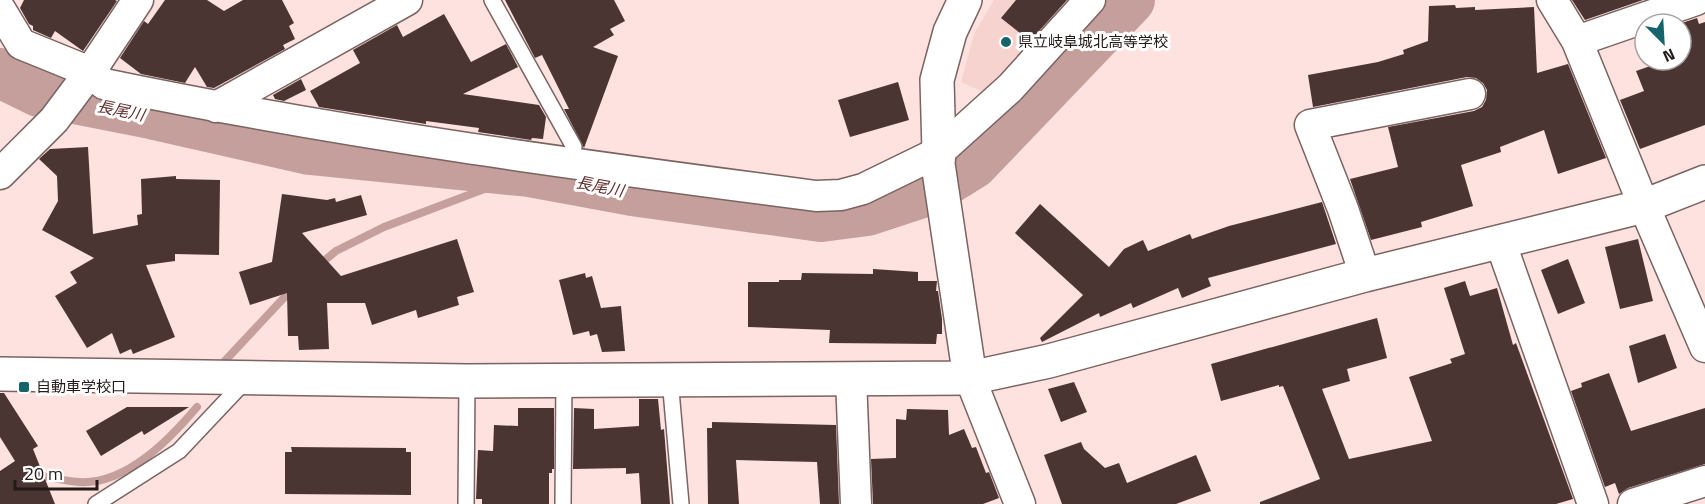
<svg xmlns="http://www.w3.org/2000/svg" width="1705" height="504" font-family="'Titillium Web','Noto Sans JP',sans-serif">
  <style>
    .built { fill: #f7d3d0 }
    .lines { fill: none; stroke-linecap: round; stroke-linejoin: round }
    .stream { stroke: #c49f9c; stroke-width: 8 }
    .river { stroke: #c49f9c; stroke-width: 50 }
    .building { fill: #4a3533 }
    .lane-casing { stroke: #7a6360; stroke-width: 18 }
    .street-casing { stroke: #7a6360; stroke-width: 33 }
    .secondary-casing { stroke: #7a6360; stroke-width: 36 }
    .lane { stroke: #fff; stroke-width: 15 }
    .street { stroke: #fff; stroke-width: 30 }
    .secondary { stroke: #fff; stroke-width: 33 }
    .poi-dot { fill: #16646b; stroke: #fff; stroke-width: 2 }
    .labels { text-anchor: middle; stroke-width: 6; stroke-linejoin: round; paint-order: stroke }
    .poi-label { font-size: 15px; fill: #231a19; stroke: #fff; text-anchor: start }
    .water-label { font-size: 16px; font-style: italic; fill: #622f2c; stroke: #fff }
  </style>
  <rect width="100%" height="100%" fill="#fde2df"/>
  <path class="built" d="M994 0H1071L990 95 961 82 974 34Z"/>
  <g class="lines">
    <path class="stream" d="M318 266 336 251 384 227 529 172
      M222 364 293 288
      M33 474C48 477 64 481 79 482 126 485 169 440 197 407"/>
    <path class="river" d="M0 73 39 92 151 114 310 150 529 172 632 191 821 217 867 211 931 190 973 164 1130 0"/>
  </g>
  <path class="building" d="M24 0H115L117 1 83 51 55 31 51 38 33 30V26L29 24 20 8Z
    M165 0H207L224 11 243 0H282L294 23 289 26 295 39 283 45 285 49 214 88 207 87 195 67 185 83 141 74 120 58 144 21 148 24Z
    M505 0H614L625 21 610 29 614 35 593 47 618 56 584 148 564 109H569L542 55 535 58Z
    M1016 0H1067L1030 41 1001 18Z
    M1572 0H1643L1585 20Z
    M1455 5 1456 8 1475 7V10L1534 7 1537 73 1568 64 1606 158 1558 174 1544 130 1500 147 1501 152 1461 165 1473 206 1421 222 1422 227 1371 240 1350 179 1398 167 1388 127 1474 111 1482 107 1486 100 1487 90 1483 83 1476 78 1467 77 1313 107 1308 75 1378 62 1404 54 1403 50 1428 41 1429 6Z
    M444 14 471 62 506 44 518 67 463 94 539 105 546 117 543 139 532 138 531 140 478 132 479 128 426 121V124L319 107 310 91 360 63 353 50 397 25 403 37Z
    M1697 18 1699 24 1705 22V125L1640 149 1620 100 1644 91 1636 71 1662 62 1661 60H1681V24H1679Z
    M301 79 306 90 284 101 275 99 273 95Z
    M898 82 909 120 850 137 838 100Z
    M88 147 93 234 138 225 137 215 142 214 141 179 176 176V179L220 180 219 255 175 254V261L146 265 175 337 133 354 131 349 120 354 112 333 87 348 55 296 77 283 70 272 94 258 42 230 58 201 57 176 39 159 50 149Z
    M282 194 327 200 335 198 336 202 361 195 367 215 302 233 341 276 457 239 474 292 457 297 459 305 418 318 416 310 372 325 365 303H327L329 349 299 350 298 336H288L287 293 250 305 239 272 272 262Z
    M1322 202 1336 244 1208 278 1211 286 1182 298 1178 288 1133 308 1131 303 1100 317 1099 313 1042 342 1040 338 1083 295 1015 233 1040 204 1109 267 1124 249 1143 240 1148 251 1190 234 1192 239 1229 226Z
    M1638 239 1653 301 1620 309 1605 247Z
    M1568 259 1585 303 1558 314 1541 270Z
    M873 269 918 272V281H937L936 291H938L942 319V334H937L936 344 829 343 830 330 748 327V282H779V280H801L802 273 873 274Z
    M585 273 586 278 592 276 601 308 621 306 625 351 602 352 597 334 590 336 589 331 573 335 559 280Z
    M1465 281 1470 296 1497 288 1513 345 1516 343 1573 499 1556 504H1260V502L1320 479 1283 386 1279 387V385L1221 401 1211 364 1377 318 1387 358 1347 369 1350 381 1322 389 1349 459 1432 441 1409 377 1452 363 1450 359 1465 354 1444 288Z
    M1665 334 1677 368 1638 383 1629 346Z
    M1609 373 1631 431 1705 408V464L1628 488 1619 494 1615 483 1605 487 1571 391 1582 387 1581 383Z
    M1074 382 1087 412 1061 422 1048 389Z
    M0 393H4L38 446 33 449 55 504H0V471L15 461 0 437Z
    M639 399H658L661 430 664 429 670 504H641L639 473 626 474V468L573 469 574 408 594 409V429L639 426Z
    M127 407H189L144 435 142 431 101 456 86 431Z
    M518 408H554V469H552V473H549V504H482V499H476L478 450 493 451 494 425 518 426Z
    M907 409 948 410 949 435 964 429 972 448 976 447 986 473 989 472 999 498 983 504H873L871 459 896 458V419L906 420Z
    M712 422 836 425 839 504H820L817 462 736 460 739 504H708L707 428H712Z
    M1081 442 1084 449 1105 468 1119 463 1127 483 1196 455 1211 491 1176 504H1062L1044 455Z
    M291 447 406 448V452H411V495L285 494V452H292Z"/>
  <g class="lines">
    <defs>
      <path id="lane" d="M492 0 574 147 569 164
        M670 379 681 504
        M96 504 179 451 246 380
        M466 504 467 381
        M563 504 564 380"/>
      <path id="street" d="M1552 0 1577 41 1644 206 1705 347
        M0 9 21 44 90 72 104 84C339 133 578 165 816 196L841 195 863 189 939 152 1010 88 1090 0
        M1577 41 1696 0
        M216 107 407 0
        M0 174 54 120 90 72 138 0
        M1500 241 1593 504
        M1365 275 1343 209 1310 125 1470 94
        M851 378 856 504
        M970 378 1020 504
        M1633 504 1705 481"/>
      <path id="secondary" d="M965 0 950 32 937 80 939 152 938 164 970 378
        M0 374 467 381 970 378 1049 361 1365 275 1644 206 1705 182"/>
    </defs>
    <use href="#lane" class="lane-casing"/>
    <use href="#street" class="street-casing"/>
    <use href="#secondary" class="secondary-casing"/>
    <use href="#lane" class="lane"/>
    <use href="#street" class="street"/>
    <use href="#secondary" class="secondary"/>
  </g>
  <g class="poi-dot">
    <circle cx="1006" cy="42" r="6"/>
    <rect x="18" y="381" width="12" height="12" rx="3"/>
  </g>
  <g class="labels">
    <g class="poi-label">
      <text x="1018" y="47">県立岐阜城北高等学校</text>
      <text x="36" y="392">自動車学校口</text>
    </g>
    <g class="water-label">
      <text transform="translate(121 110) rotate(12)" y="6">長尾川</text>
      <text transform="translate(600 186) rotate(11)" y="6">長尾川</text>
    </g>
  </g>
  <g transform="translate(1663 42) rotate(156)"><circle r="28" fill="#ffffff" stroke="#a7a3a3" stroke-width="1.5"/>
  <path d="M0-4.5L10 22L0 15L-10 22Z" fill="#16646b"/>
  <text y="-9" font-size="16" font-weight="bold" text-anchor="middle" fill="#231a19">N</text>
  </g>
  <path d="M15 480v9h82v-9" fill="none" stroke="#231a19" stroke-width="3"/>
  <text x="24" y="480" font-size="18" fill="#231a19" stroke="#ffffff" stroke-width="4.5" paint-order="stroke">20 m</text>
</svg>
